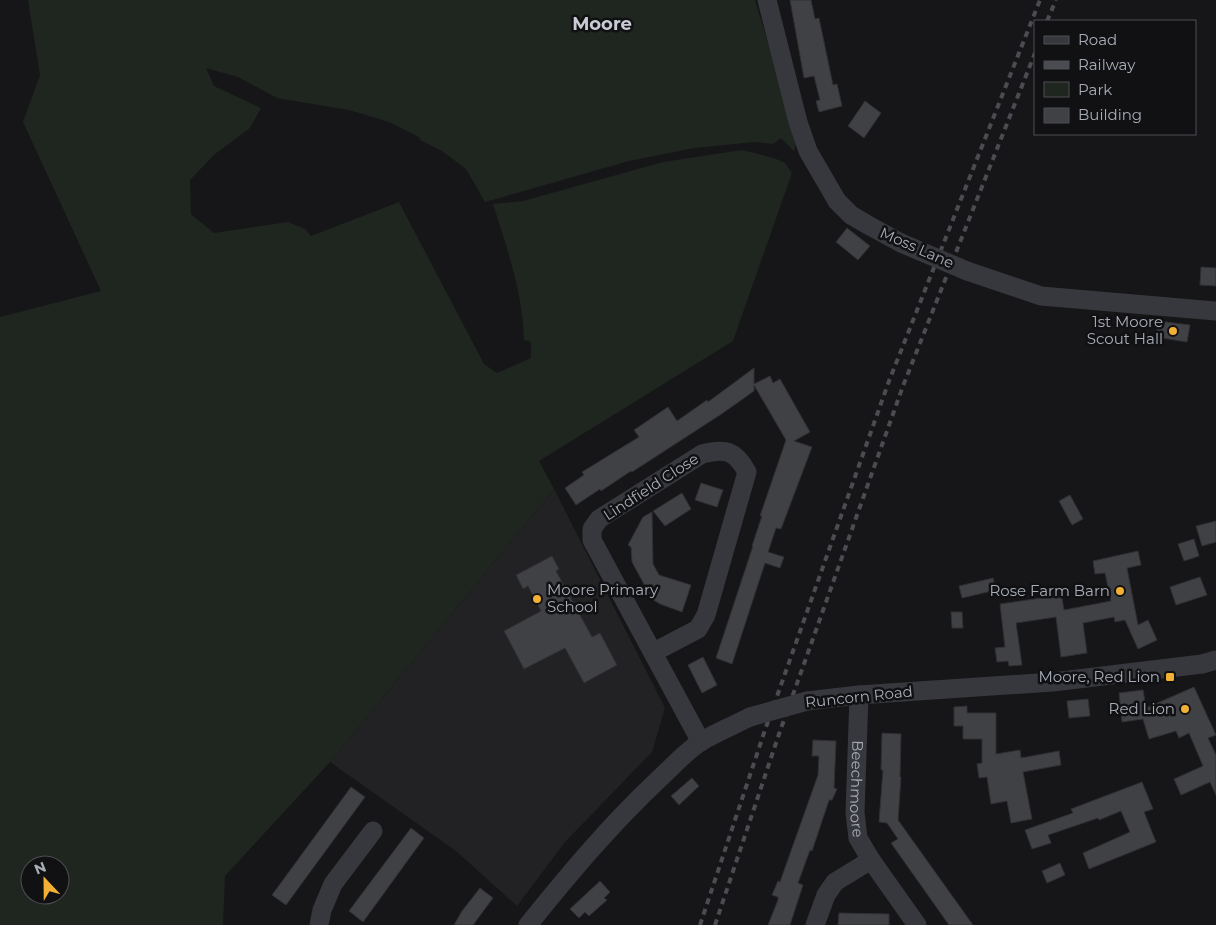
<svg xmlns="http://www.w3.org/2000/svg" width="1216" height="925" font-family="Montserrat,sans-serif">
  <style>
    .built { fill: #222225 }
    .green { fill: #1e261f; fill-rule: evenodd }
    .building { fill: #404145; stroke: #303034 }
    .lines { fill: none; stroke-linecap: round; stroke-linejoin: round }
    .minor { stroke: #37383d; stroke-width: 19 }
    .rail { stroke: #4a4c52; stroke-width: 4; stroke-dasharray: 6 5; stroke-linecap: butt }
    .minor-bridge { stroke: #37383d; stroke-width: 19 }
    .poi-dot { fill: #f2b134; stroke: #111113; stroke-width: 2 }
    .labels { text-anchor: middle; stroke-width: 5; stroke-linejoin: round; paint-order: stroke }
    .street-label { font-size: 15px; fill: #a8adb8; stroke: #111113 }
    .poi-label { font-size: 15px; fill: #a8adb8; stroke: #111113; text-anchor: end }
    .quarter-label { font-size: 18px; font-weight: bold; fill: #c9ccd4; stroke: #111113 }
  </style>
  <rect width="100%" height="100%" fill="#161618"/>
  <path class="built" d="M554 489 665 708 652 752 565 842 517 906 456 851 330 762Z"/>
  <path class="green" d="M28 0H755L797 140 794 151 781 138 773 144 755 142 694 148 629 161 485 202 466 169 442 151 420 140 419 137 389 122 349 110 277 98 238 77 206 68 214 86 261 108 250 128 215 154 190 180 191 214 214 233 288 222 305 229 311 236 399 202 484 364 497 373 531 358V342L524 340C523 294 507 248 493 204L523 201 663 162 742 150 774 158 785 163 792 173 733 341 539 461 554 489 330 762 225 876 223 925H0V317L101 291 23 122 40 75ZM30 865H60V895H30Z"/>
  <path class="building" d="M790 0H811L815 19 819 18 833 85 837 84 842 106 819 112 816 101 820 100 814 76 804 78Z
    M865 101 881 113 864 138 848 126Z
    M847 228 870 246 858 260 836 242Z
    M1201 267 1216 268V286L1200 285Z
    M1158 321 1190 325 1187 342 1156 337Z
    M754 368V384L770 376 773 383 780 379 810 432 794 441 812 447 781 529 776 528 768 552 784 557 780 568 765 563 732 664 716 658 753 546H752L762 516H760L786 440 754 385V391L723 413 632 472 631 471 601 491 600 489 576 505 565 488 584 475 582 472 639 437 634 430 668 407 677 421 707 400 708 402Z
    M701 483 723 490 717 507 695 500Z
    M682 493 691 509 665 526 653 511Z
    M1070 495 1083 519 1072 525 1059 501Z
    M652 512 653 564 659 575 691 585 682 612 660 604 652 599 632 562 631 547 628 545 643 517Z
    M1216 521V542L1202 546 1196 526Z
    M1194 539 1199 556 1184 561 1178 544Z
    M1138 551 1141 565 1127 568 1138 625 1148 620 1157 640 1138 649 1125 620 1115 622 1114 617 1083 623 1087 653 1061 657 1056 617 1016 623 1022 665 1009 666 1008 661 997 662 995 648 1005 647 1000 604 1048 597 1047 594 1061 592 1064 610 1111 601 1105 573 1095 574 1093 561Z
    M552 556 559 569 556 571 592 637 600 633 617 665 584 683 565 648 524 669 504 631 541 611 528 586 523 589 516 575Z
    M1200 577 1207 595 1176 605 1170 587Z
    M993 578 996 590 962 598 959 586Z
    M951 612H962L963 628H952Z
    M703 657 717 685 702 693 688 665Z
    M1194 687 1216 735 1208 738 1216 755V795L1210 782 1181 795 1174 779 1203 766 1189 733 1179 738 1176 731 1149 739 1143 719 1122 722 1119 693 1143 690 1146 708Z
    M1088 699 1090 716 1069 718 1067 701Z
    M967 706V713H996V754L1020 750 1021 758 1059 751 1061 765 1023 772 1032 819 1011 823 1007 801 991 804 987 777 979 778 977 764 982 763V739H963V726H954V707Z
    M882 733 901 734 900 777H901L898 820 973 925H949L891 843 898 839 887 823 879 822 883 770H881Z
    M813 740 836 741 834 788 837 789 832 800H829L812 851 810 850 798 883 803 885 790 925H768L778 900V897L772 895 778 881 780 882 818 775 819 756H812Z
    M692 778 699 786 679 805 671 796Z
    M1142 782 1153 809 1144 812 1156 842 1089 869 1083 853 1130 832 1121 811 1099 820 1098 818 1048 835 1051 843 1032 849 1025 830 1073 813 1071 809Z
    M351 787 365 797 286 905 272 895Z
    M411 828 424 838 363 922 349 911Z
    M1060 863 1065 875 1047 883 1042 871Z
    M600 881 610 892 604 898 607 900 589 916 585 912 579 918 570 909Z
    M480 888 493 898 473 925H454L462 911Z
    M839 913 889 914V925H838Z"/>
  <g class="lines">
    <g class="minor">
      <path d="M767 0 798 122 808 151 837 201 851 215 868 225 901 243"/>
      <path d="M967 271 1041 296 1216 311"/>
      <path d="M654 652 698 629 706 615 747 472C735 450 725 448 702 454L599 519 592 529V540L701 742"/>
      <path id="s1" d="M859 695 855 813 858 838 871 860 917 925"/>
      <path d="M807 701 859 695 1053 682 1202 664 1216 660"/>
      <path d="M319 925 322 910 333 884 373 831"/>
      <path d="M528 925C569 874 611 824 659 779 672 767 686 751 702 741 717 732 734 725 750 717"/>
      <path d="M815 925 826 895 835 882 871 860"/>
    </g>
    <path class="rail" d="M1047 21 1056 0
      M700 925 765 730 889 381 1040 0
      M715 925 779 734 903 386 1035 53"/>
    <path class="minor-bridge" d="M901 243 967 271
      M750 717 807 701"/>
  </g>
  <g class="poi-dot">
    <circle cx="1173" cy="331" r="5"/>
    <circle cx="1120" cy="591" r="5"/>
    <circle cx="537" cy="599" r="5"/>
    <rect x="1165" y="672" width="10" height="10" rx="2.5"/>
    <circle cx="1185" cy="709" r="5"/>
  </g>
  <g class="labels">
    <g class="street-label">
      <text transform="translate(917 248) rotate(24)" y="5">Moss Lane</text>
      <text transform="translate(651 487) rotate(-33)" y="5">Lindfield Close</text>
      <text transform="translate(859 697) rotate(-6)" y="5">Runcorn Road</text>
      <text dy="5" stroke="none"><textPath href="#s1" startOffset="94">Beechmoore</textPath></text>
    </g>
    <g class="poi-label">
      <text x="1163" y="327">1st Moore<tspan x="1163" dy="17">Scout Hall</tspan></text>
      <text x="547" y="595" text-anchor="start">Moore Primary<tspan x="547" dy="17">School</tspan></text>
      <text x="1110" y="596">Rose Farm Barn</text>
      <text x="1160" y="682">Moore, Red Lion</text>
      <text x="1175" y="714">Red Lion</text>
    </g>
    <g class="quarter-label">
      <text x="602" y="30">Moore</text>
    </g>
  </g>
  <rect x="1034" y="20" width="162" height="115" fill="#111113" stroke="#4d4f55"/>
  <rect x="1044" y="36" width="25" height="8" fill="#37383d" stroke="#4d4f55"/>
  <text x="1078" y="45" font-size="15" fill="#a8adb8">Road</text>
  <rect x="1044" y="61" width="25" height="8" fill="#4a4c52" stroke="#4d4f55"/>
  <text x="1078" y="70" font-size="15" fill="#a8adb8">Railway</text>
  <rect x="1044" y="82" width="25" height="15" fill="#1e261f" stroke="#4d4f55"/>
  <text x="1078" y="95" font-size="15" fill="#a8adb8">Park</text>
  <rect x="1044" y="108" width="25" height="15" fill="#404145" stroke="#4d4f55"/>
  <text x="1078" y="120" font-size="15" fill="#a8adb8">Building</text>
  <g transform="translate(45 880) rotate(338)"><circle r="24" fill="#111113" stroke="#4d4f55"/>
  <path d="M0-4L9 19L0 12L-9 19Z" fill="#f2b134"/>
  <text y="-8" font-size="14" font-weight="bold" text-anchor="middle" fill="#a8adb8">N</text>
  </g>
</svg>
